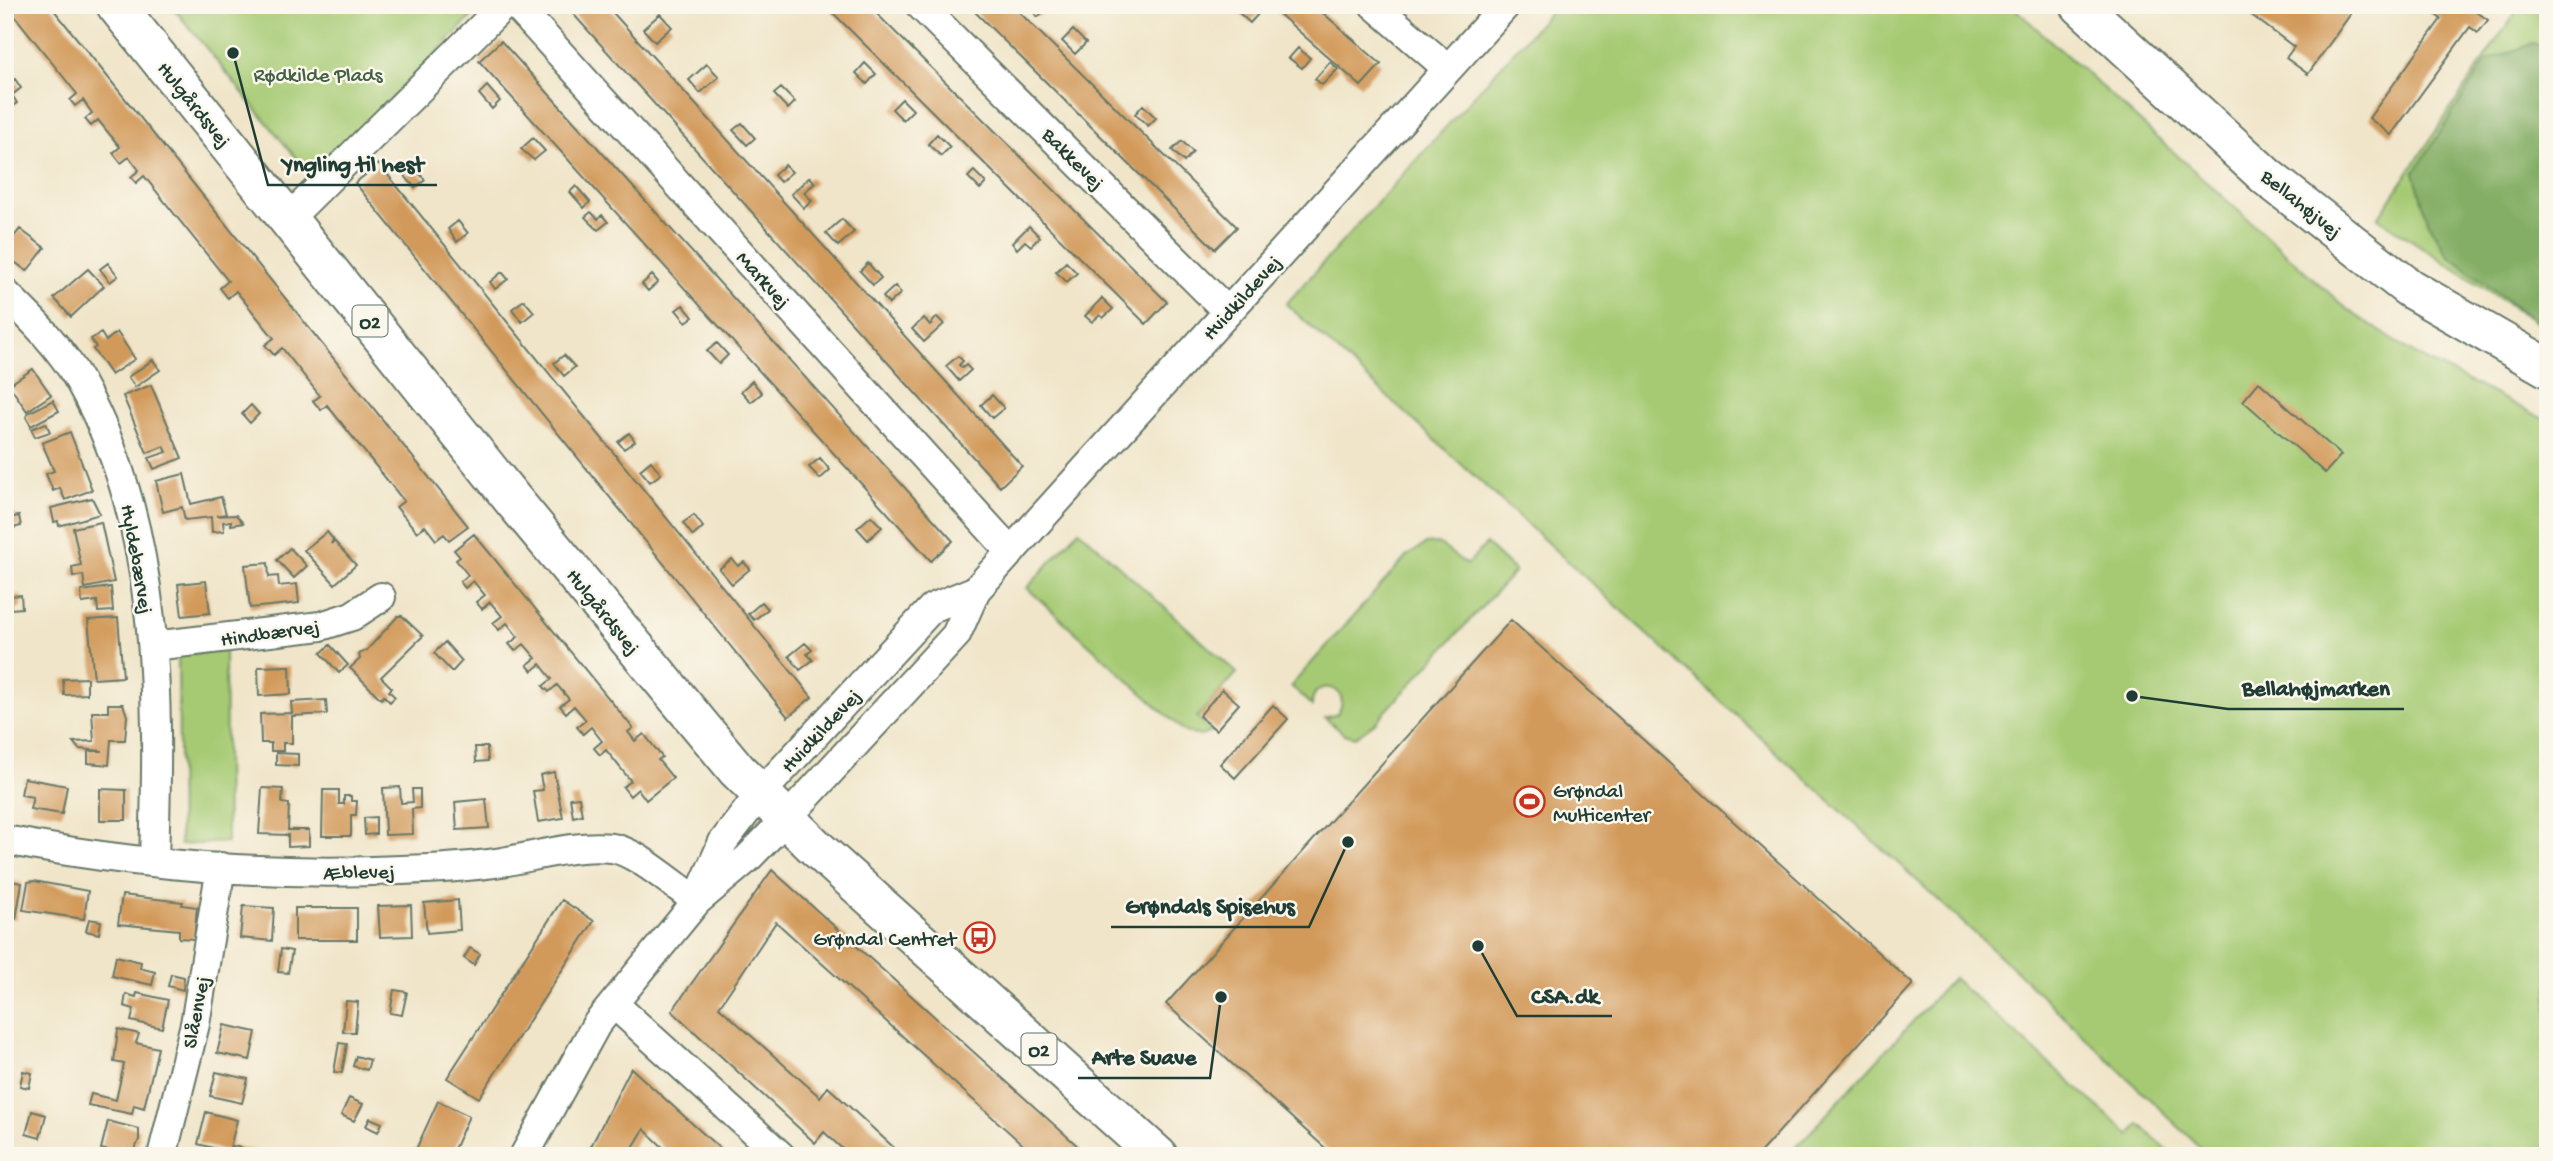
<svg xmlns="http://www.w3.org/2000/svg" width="2553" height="1161" font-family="'Gochi Hand',sans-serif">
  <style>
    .green { fill: #a6ca73; stroke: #628454; stroke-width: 2 }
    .forest { fill: #84ae65; stroke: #52764c; stroke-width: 2 }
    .building { fill: #d29a5a }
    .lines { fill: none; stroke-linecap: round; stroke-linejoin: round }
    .street-casing { stroke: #687868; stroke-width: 32 }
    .secondary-casing { stroke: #687868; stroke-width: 42 }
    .primary-casing { stroke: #687868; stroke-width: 42 }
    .street { stroke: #fff; stroke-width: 28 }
    .secondary { stroke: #fff; stroke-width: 38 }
    .primary { stroke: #fff; stroke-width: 38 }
    .labels { text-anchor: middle; stroke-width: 5; stroke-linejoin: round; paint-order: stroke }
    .shield { fill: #fbf7ec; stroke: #61756b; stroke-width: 2 }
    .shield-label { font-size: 19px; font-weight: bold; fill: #1f3d34 }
    .park-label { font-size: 21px; fill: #416044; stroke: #fbf7ec }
    .street-label { font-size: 21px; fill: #1f3d34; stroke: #fbf7ec }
    .poi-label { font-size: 21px; fill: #1f3d34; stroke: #fbf7ec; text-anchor: start }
    .leader { fill: none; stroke: #1f3d34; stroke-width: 2.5 }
    .callout-dot { fill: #1f3d34; stroke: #fbf7ec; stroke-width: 2.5 }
    .callout-label { font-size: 23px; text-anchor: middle; font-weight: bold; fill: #1f3d34; stroke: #fbf7ec; stroke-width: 5; stroke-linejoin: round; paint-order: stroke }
  </style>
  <rect width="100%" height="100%" fill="#fbf7ec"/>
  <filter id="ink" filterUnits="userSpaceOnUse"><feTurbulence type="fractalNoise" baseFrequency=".0143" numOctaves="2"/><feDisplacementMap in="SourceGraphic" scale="14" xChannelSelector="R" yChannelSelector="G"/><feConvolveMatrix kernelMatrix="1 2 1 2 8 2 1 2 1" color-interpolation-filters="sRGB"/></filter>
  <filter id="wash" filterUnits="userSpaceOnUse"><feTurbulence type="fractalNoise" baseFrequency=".00686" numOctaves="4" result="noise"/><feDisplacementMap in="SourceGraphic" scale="28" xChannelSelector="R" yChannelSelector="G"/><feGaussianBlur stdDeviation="1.57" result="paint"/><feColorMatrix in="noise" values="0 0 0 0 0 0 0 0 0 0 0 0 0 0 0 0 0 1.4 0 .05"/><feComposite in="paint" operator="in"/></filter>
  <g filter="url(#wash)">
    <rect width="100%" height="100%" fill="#f0e5c9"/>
    <path class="green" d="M171 5H483L313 179Z
      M1556 5H2011L2348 310 2418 356 2548 421V1156H2209L2016 971 1286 304Z
      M2520 5H2548V316L2540 325 2378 218Z
      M1079 530 1237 673 1197 717 1212 732 1200 736 1184 731 1027 588Z
      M1438 543 1467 565 1486 544 1515 571 1375 723 1355 737 1344 734 1325 718 1337 714C1356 688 1311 674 1312 706L1291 686 1407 556 1426 544Z
      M225 651 227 842 180 845 178 654Z
      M1953 978 2130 1135 2139 1124 2174 1156H1788Z"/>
    <path class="forest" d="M2532 44 2548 47V316L2540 325 2448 255 2428 221 2414 173 2486 61Z"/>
    <g id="blocks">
      <path class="building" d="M6 5H50L468 526 449 540 444 534 436 540 425 526 417 532 396 507 404 501 327 405 321 410 313 401 320 396 282 348 274 355 265 345 274 338 236 291 228 298 220 288 228 281 144 176 136 183 131 177 139 170 129 157 121 163 113 153 120 147 98 120 91 126 85 119 92 113 83 100 75 106 70 100 77 94Z
        M565 5H606L1022 466 1000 487Z
        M825 5H868L1167 302 1146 324Z
        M968 5H1012L1237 227 1215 249Z
        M1026 5H1050L1038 17Z
        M1244 5H1250L1259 13 1250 23 1238 12Z
        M1269 5H1314L1381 64 1361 86Z
        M2238 5H2357L2308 74 2286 58 2294 47Z
        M2422 5H2467L2488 20 2478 33 2470 27 2391 135 2369 118 2441 19Z
        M660 14 672 27 655 42 643 29Z
        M1073 30 1086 43 1075 54 1062 41Z
        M501 41 953 541 931 561 479 61Z
        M1298 48 1310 58 1302 68 1289 58Z
        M1330 62 1338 69 1322 85 1315 79Z
        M865 63 876 74 867 84 856 73Z
        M707 64 719 77 700 93 689 80Z
        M15 79 21 88 12 95 17 103 5 111V99L10 95 5 86Z
        M487 86 500 101 492 109 479 94Z
        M781 88 795 102 788 109 774 94Z
        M902 99 913 110 903 120 892 109Z
        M1143 105 1156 118 1148 126 1135 114Z
        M742 123 755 138 747 145 733 130Z
        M937 134 950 147 941 156 928 144Z
        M533 138 545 151 534 160 521 149Z
        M1182 141 1193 152 1184 162 1172 150Z
        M379 164 812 697 788 717 355 183Z
        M785 165 792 172 780 182 774 175Z
        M415 168 425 180 415 188 405 176Z
        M974 171 986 183 980 189 968 177Z
        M810 177 815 183 804 192 812 201 804 208 791 194Z
        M576 186 590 202 584 208 570 192Z
        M591 212 598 219 602 215 608 222 598 230 585 217Z
        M842 219 854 232 838 246 826 233Z
        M458 221 468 233 457 242 448 229Z
        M1029 226 1040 237 1031 246 1025 241 1017 249 1012 243Z
        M20 229 45 248 27 271 5 255V248Z
        M1066 262 1077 273 1067 282 1056 272Z
        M108 263 118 276 110 282 100 269Z
        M868 263 881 278 873 285 860 271Z
        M88 269 104 286 71 317 54 298Z
        M502 272 508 279 495 289 490 282Z
        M652 275 658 282 648 291 642 284Z
        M895 286 901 293 889 304 883 297Z
        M1102 298 1113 309 1103 318 1100 315 1092 322 1085 316Z
        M524 300 534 312 522 322 512 309Z
        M683 305 693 317 686 322 676 310Z
        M937 317 944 324 924 342 912 329 924 318 930 325Z
        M117 332 135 359 111 375 93 349 96 347 91 339 101 333 106 341Z
        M717 343 728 355 719 364 707 351Z
        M564 355 575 367 564 376 554 363Z
        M958 356 963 361 959 365 962 368 966 365 971 370 959 381 946 366Z
        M153 360 160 370 135 387 128 377Z
        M33 369 51 395 27 411 9 385Z
        M752 381 762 393 751 402 741 391Z
        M2259 382 2341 455 2325 473 2243 401Z
        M151 385 182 458 154 469 149 458 167 452 164 446 147 453 123 396Z
        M992 395 1004 408 992 418 981 405Z
        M53 400 59 411 31 426 26 417 28 413Z
        M251 405 259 414 250 423 242 414Z
        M46 423 50 432 35 437 31 429Z
        M70 432 92 490 65 500 60 488 53 491 46 474 54 471 42 443Z
        M629 433 635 441 624 449 618 442Z
        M820 458 830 470 820 479 809 467Z
        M651 461 661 474 650 482 640 470Z
        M184 474 191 504 221 497 226 514 216 516 236 515 243 523 231 525V521L223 522 224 531 212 532 211 517 185 520 182 507 163 512 156 481Z
        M92 498 100 514 59 526 58 521 54 522 51 508Z
        M12 513 13 517 19 516 21 526 8 529 7 514Z
        M694 515 703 527 693 536 683 523Z
        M871 516 882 527 868 540 857 528Z
        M101 522 114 582 85 588 83 575 73 577 72 567 81 565 73 528Z
        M327 532 333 539 331 544 334 541 356 565 335 584 304 550Z
        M474 534 633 728 628 732 635 741 644 734 662 757 658 760 673 778 646 800 638 789 630 796 623 787 631 781 606 750 600 755 594 748 602 741 591 727 583 734 577 727 586 720 574 706 566 713 560 706 569 699 557 685 549 692 543 686 552 679 540 664 532 671 527 665 536 658 524 644 515 651 509 644 518 637 507 623 499 630 493 623 502 616 490 602 482 609 476 602 485 595 473 581 465 588 460 582 468 575 456 560 460 557 454 550Z
        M290 548 307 566 294 578 277 560Z
        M732 559 738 566 744 562 750 569 732 584 719 569Z
        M268 563 269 577 278 576 279 586 297 584 299 603 250 608 245 565Z
        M206 581 210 613 182 616 178 584Z
        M111 587 113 611 98 612 97 601 82 603 81 591Z
        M21 595 22 608 11 609 10 596Z
        M762 602 768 609 754 620 748 614Z
        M398 616H402L423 636 381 677 392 688 389 691 395 697 390 702 384 696 381 699 350 668 360 659 359 654 367 650Z
        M118 618 123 677 94 679 88 620Z
        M1511 620 1913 984 1757 1156H1334L1166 1004Z
        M445 642 462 661 452 672 434 653Z
        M805 643 812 650 807 654 813 660 800 670 789 656Z
        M330 645 348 665 339 673 321 653Z
        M290 666 291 694 259 696 258 667Z
        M87 678V694L64 695 63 679Z
        M1222 689 1239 704 1216 730 1199 716Z
        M326 700 327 714 292 716V743H283V751H271V743H261L260 714 292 713 291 702Z
        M108 704H123L127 716 125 740H111L109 765 88 763V751H103L79 749 73 742 94 741 92 712H108Z
        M1273 705 1288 719 1235 778 1220 764Z
        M475 747H487L488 761 476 762Z
        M276 753 298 754V766L276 765Z
        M554 772 563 818 538 822 533 791 543 790 540 775Z
        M24 778 67 786 62 814 30 809 33 797 21 795Z
        M400 787 401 803 413 802 412 789H420V808L412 809 413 834 385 835 383 788Z
        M262 788 283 789 282 803 289 804 288 830H309V846L288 847V835L259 834Z
        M100 789 126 790V820H100Z
        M323 790H339V804H344V796H351V801H357L356 815H351V836H322Z
        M579 797 582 815 573 817 570 798Z
        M486 799 489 828 457 830 455 802Z
        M376 817V834L365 835 364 818Z
        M772 870 1080 1148 1073 1156H1027L1031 1152 776 922 719 1007 820 1097 828 1087 903 1156H850L824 1132 815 1143 672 1011Z
        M11 881 22 883 16 919 6 918Z
        M34 881 88 891 84 919 23 910 28 882Z
        M122 895 183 902 182 905 197 907 194 939 179 938V930L118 924Z
        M458 900 460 930 427 933 424 903Z
        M562 900 594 921 479 1098 447 1078Z
        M411 905 412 936 380 937 378 906Z
        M243 906 274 908 272 941 240 938Z
        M295 908H357V940H295Z
        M89 919 101 921 99 934 86 931Z
        M470 948 480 954 474 965 464 958Z
        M281 949 292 951 288 973 278 972Z
        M116 956 141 962 140 968 155 972 152 985 112 976Z
        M171 974 184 977 183 990 168 986Z
        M394 990 407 992 402 1015 390 1013Z
        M137 993 168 1000 162 1028 131 1021 134 1009 124 1006 126 994 136 997Z
        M346 1001 358 1002 355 1032H343Z
        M224 1025 256 1032 250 1060 217 1053Z
        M118 1029 139 1034 136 1043 158 1048 144 1108 134 1105 132 1114 88 1105 91 1094 116 1100 124 1064 114 1062Z
        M339 1043 347 1044 342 1073 334 1072Z
        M356 1056 370 1060 367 1070 353 1066Z
        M631 1068 728 1156H672L644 1129 628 1156H586Z
        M23 1071 32 1073 29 1088 20 1086Z
        M216 1072 248 1079 242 1103 210 1096Z
        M349 1098 363 1104 354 1121 341 1115Z
        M438 1101 469 1116 451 1156H413Z
        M32 1111 46 1115 40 1138 26 1134Z
        M206 1112 237 1120 229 1152 198 1144Z
        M370 1118 382 1123 378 1132 366 1126Z
        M108 1121 139 1129V1140L132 1156 101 1149Z
        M233 1146 254 1151 259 1156H231Z"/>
    </g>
  </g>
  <g filter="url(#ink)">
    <use href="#blocks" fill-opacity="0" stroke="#687868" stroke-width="2"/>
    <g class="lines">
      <defs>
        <path id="street" d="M516 5 1011 552
          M920 5 1228 312
          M1374 5 1448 69
          M288 219 504 5
          M5 293C33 320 61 348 80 382 162 527 159 701 154 861
          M153 646 321 626 352 616 381 597
          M5 840C134 865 269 876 401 870 434 869 469 867 502 862 537 856 576 844 612 848 636 851 676 887 697 901
          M699 896 723 842 760 794 932 608 976 590
          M614 1004 781 1156
          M162 1156 195 1024 221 867
          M524 1156 596 1025 697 901 747 859 786 819 956 635 976 590 1506 5"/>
        <path id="secondary" d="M2080 5 2267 177 2409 288 2548 368"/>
        <path id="primary" d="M116 5 513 500 737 770 813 845 1158 1156"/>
      </defs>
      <use href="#street" class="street-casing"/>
      <use href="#secondary" class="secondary-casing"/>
      <use href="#primary" class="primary-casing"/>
      <use href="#street" class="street"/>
      <use href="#secondary" class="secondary"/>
      <use href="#primary" class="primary"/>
    </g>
  </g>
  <defs>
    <symbol id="stadium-ring" viewBox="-11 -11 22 22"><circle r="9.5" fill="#fbf7ec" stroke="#c8321e" stroke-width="1.5"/><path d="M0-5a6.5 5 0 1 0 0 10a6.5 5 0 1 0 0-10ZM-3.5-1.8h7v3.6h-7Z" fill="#c8321e"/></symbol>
    <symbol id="bus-ring" viewBox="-11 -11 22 22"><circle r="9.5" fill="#fbf7ec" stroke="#c8321e" stroke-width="1.5"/><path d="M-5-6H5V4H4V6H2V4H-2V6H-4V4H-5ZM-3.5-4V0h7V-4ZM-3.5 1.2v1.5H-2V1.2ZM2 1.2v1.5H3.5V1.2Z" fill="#c8321e"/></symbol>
  </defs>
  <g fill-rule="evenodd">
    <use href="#stadium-ring" x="1512" y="784" width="35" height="35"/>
    <use href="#bus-ring" x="962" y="920" width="35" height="35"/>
  </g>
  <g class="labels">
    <g class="shield">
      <rect x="352.5" y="305.5" width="35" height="31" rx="5"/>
      <rect x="1021.5" y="1033.5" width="35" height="31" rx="5"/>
    </g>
    <g class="shield-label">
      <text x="370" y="328">O2</text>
      <text x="1039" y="1056">O2</text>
    </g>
    <g class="park-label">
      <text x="318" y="81">Rødkilde Plads</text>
    </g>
    <g class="street-label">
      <text transform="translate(195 104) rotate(51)" y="7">Hulgårdsvej</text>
      <text transform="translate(1074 158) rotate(45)" y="7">Bakkevej</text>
      <text transform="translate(2302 203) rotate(39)" y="7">Bellahøjvej</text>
      <text transform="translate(764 279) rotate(48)" y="7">Markvej</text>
      <text transform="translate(1241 297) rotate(-48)" y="7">Hvidkildevej</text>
      <text transform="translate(138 559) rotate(80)" y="7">Hyldebærvej</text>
      <text transform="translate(604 611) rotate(51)" y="7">Hulgårdsvej</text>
      <text transform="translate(270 632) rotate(-8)" y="7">Hindbærvej</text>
      <text transform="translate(820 730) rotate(-47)" y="7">Hvidkildevej</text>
      <text transform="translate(359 871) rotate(-1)" y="7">Æblevej</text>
      <text transform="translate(195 1012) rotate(-79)" y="7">Slåenvej</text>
    </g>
    <g class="poi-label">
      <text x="1553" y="797">Grøndal<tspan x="1553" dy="24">Multicenter</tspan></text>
      <text x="956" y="945" text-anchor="end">Grøndal Centret</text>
    </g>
  </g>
  <path class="leader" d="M233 53L268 185H437M2132 696L2228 709H2404M1348 842L1309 927H1111M1478 946L1517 1016H1612M1221 997L1210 1078H1078"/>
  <g class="callout-dot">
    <circle cx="233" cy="53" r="7"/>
    <circle cx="2132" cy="696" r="7"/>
    <circle cx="1348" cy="842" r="7"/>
    <circle cx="1478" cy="946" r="7"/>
    <circle cx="1221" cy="997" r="7"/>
  </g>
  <g class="callout-label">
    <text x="353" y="171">Yngling til hest</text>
    <text x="2316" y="695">Bellahøjmarken</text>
    <text x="1210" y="913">Grøndals Spisehus</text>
    <text x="1565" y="1003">CSA.dk</text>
    <text x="1144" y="1064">Arte Suave</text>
  </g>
  <rect width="2553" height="1161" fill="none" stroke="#fbf7ec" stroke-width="28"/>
</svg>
